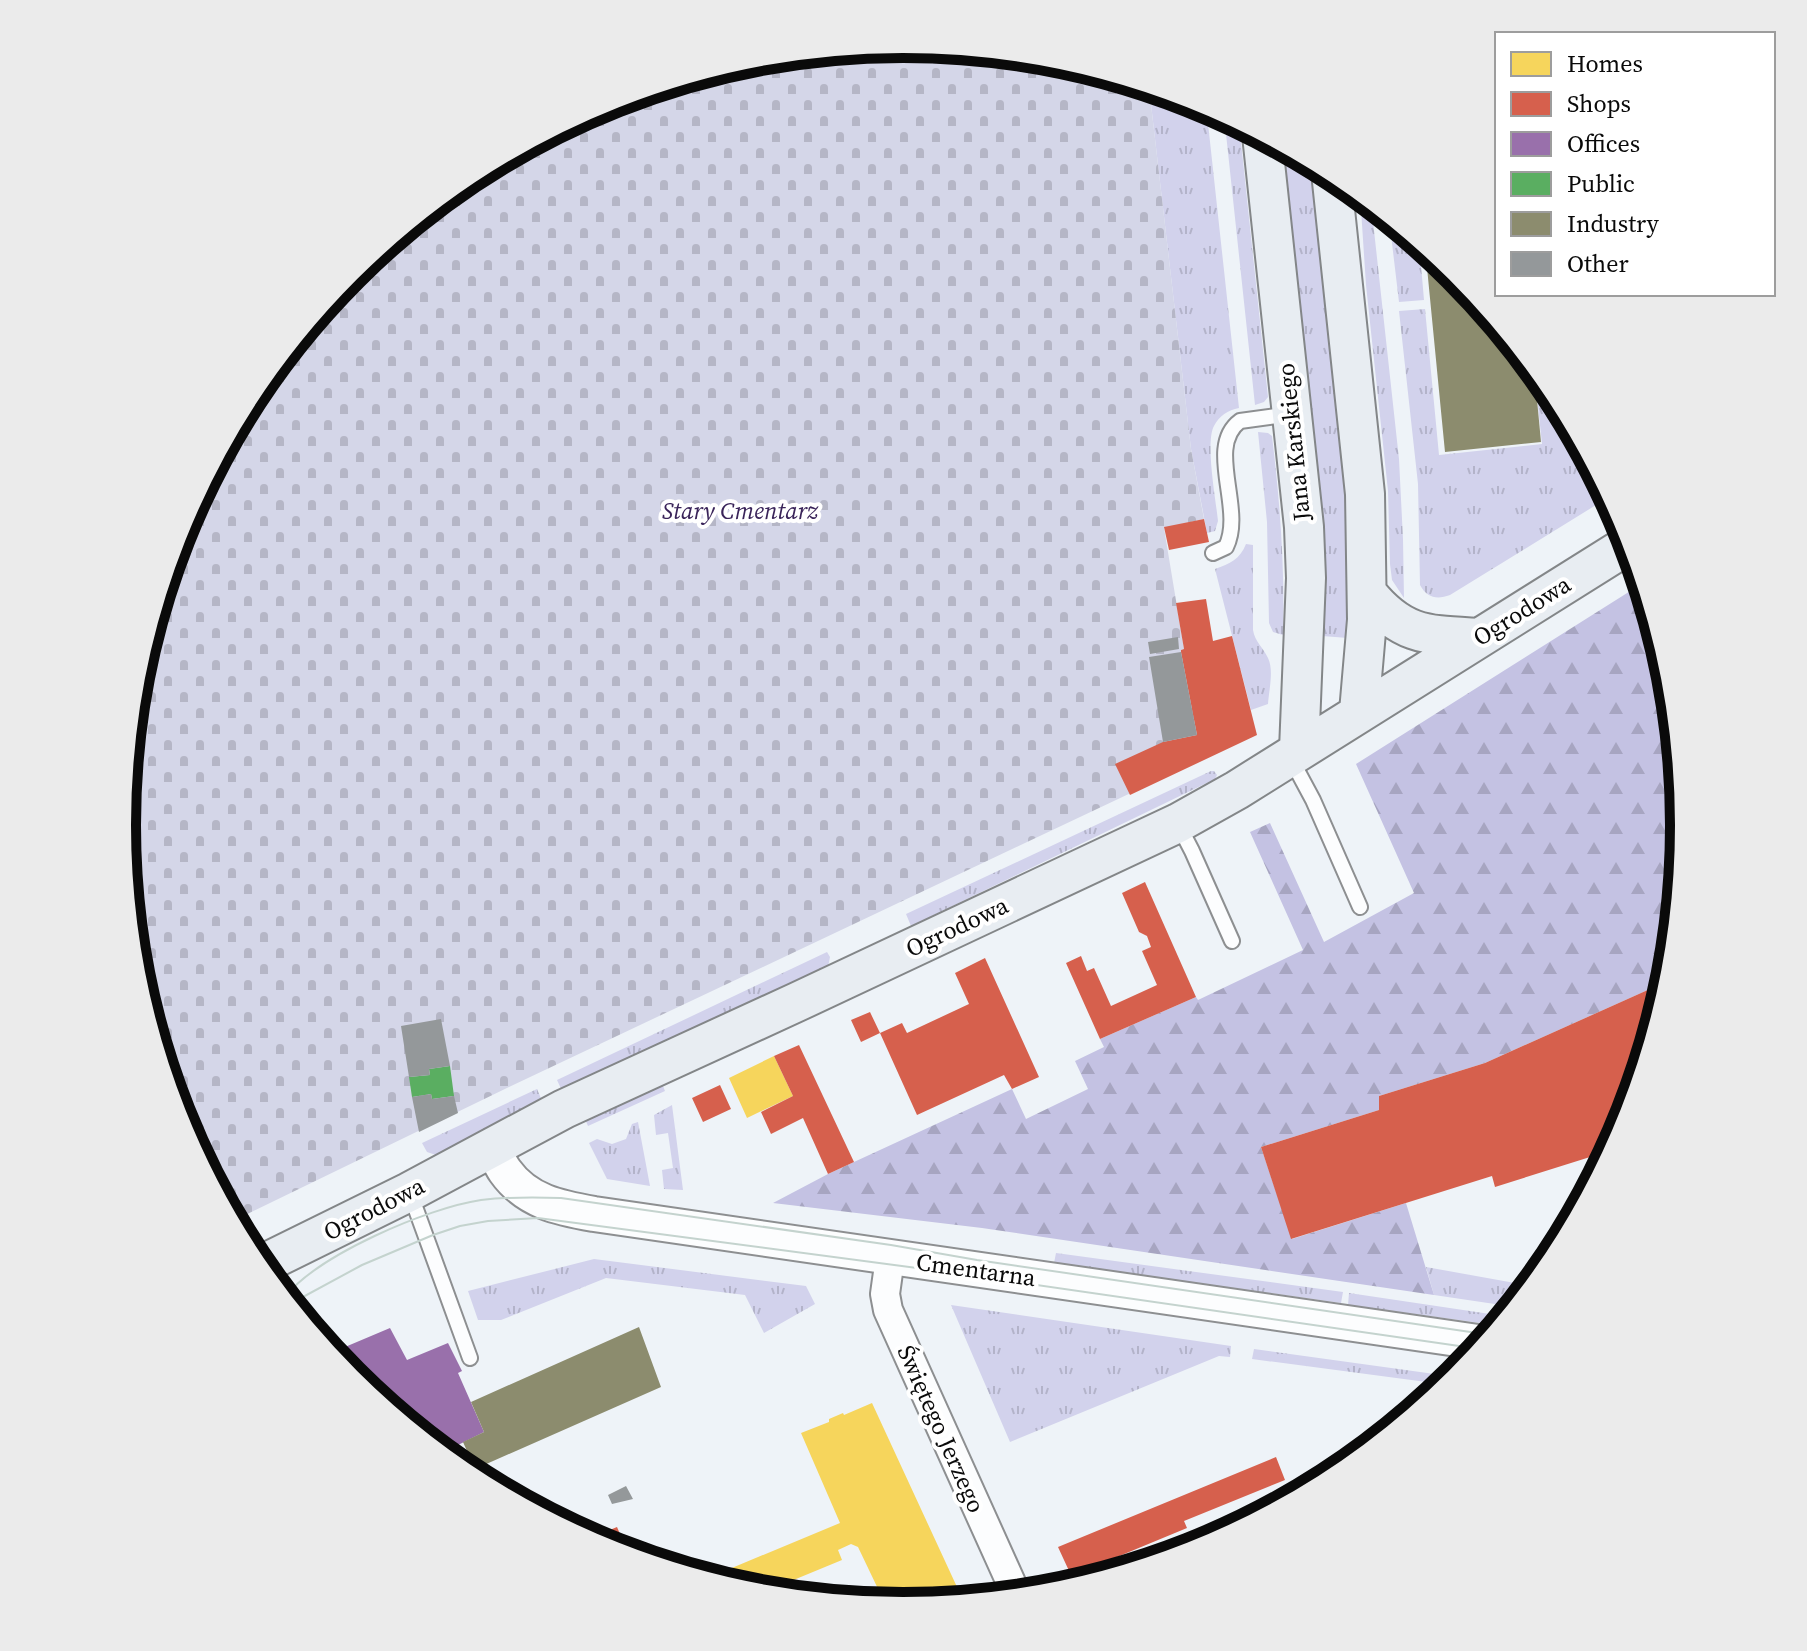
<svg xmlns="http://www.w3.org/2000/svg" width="1807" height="1651" font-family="'Source Serif 4',serif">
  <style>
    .grass { fill: url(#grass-tufts) }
    .forest { fill: url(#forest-firs) }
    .cemetery { fill: url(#cemetery-stones) }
    .homes { fill: #f6d55c }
    .shops { fill: #d6604d }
    .offices { fill: #9970ab }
    .public { fill: #5aae61 }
    .industry { fill: #8c8c6e }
    .building { fill: #94989a }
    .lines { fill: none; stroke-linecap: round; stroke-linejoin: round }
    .service-casing { stroke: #8d8f91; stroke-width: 18 }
    .minor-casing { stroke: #8d8f91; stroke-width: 32 }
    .tertiary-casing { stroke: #8d8f91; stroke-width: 38 }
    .secondary-casing { stroke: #838688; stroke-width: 42 }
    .service { stroke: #fcfdfe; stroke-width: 14 }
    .minor { stroke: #fcfdfe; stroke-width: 28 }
    .tertiary { stroke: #fcfdfe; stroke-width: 34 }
    .secondary { stroke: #e8edf2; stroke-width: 38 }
    .tram { stroke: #c4d3ce; stroke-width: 2 }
    .labels { text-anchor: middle; stroke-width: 8; stroke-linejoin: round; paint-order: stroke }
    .street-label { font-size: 24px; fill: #0a0a0a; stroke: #fff }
    .park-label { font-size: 24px; font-style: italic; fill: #392359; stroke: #fff }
    .rim { fill: none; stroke: #0a0a0a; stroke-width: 10 }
  </style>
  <defs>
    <pattern id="grass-tufts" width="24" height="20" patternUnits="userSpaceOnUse" patternTransform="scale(2)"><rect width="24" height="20" fill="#d2d2ec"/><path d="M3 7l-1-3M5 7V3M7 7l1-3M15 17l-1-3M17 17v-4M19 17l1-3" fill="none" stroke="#b3b3c9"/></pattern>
    <pattern id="forest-firs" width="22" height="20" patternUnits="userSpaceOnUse" patternTransform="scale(2)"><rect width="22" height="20" fill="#c4c2e3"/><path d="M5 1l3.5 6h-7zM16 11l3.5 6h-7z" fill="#a7a5c1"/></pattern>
    <pattern id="cemetery-stones" width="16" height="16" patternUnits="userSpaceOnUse" patternTransform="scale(2)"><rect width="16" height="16" fill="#d4d6e8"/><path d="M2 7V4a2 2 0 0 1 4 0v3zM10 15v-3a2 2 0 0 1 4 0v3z" fill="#b5b6c6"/></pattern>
  </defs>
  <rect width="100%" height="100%" fill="#eef3f8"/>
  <path class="grass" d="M1149 87 1206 105 1239 408C1228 410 1219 416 1214 426 1205 442 1216 501 1218 521L1215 531 1207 533 1191 449Z
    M1224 115 1228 117 1229 124 1239 123 1268 397 1264 402 1255 405Z
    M1281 146 1312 162C1329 320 1354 478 1348 638L1322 636Z
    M1360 194 1371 203 1399 459 1403 539 1404 598 1392 580 1390 564 1388 491 1366 285Z
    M1389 218 1419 242 1424 300 1399 302Z
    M1425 309 1439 455 1542 444 1534 368 1554 392 1609 497 1450 595C1437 600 1427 598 1420 585L1418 484 1399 311Z
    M1258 432 1268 433 1272 436C1280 502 1285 568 1283 635L1273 632 1269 623 1267 522Z
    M1246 544 1253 545V630C1255 642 1263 647 1268 658 1274 670 1269 690 1268 704L1251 710 1215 569C1230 564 1240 559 1246 544Z
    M1211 771H1214L1217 775 1215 779 911 926 906 914Z
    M827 952 830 957 828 967 563 1093 557 1080Z
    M661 1081 665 1091 588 1126 585 1119Z
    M537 1089 543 1103 436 1155 427 1152 422 1143Z
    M672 1105 683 1190 664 1189 662 1170 673 1168 668 1133 656 1135 654 1115Z
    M638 1122 650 1186 607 1179 589 1143 597 1139 612 1144 626 1139 632 1124Z
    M1056 1253 1343 1292 1341 1303 1054 1263Z
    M594 1259 806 1286 815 1304 764 1333 745 1295 606 1278 501 1320H478L468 1291Z
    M1426 1267 1532 1286 1515 1307 1434 1295Z
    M1349 1293 1490 1314 1488 1324 1348 1305Z
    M951 1305 1231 1346 1230 1357 1219 1356 1010 1442Z
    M1254 1349 1449 1376 1434 1383 1252 1359Z"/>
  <path class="forest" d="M1643 583 1670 673 1685 826 1670 980 1485 1063 1379 1096V1110L1261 1147 1292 1239 1406 1203 1434 1295 982 1228 773 1203 828 1174 1012 1089 1026 1119 1088 1089 1075 1061 1104 1047 1100 1039 1196 997 1198 1000 1303 950 1250 832 1270 823 1324 942 1414 893 1356 764Z"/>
  <path class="cemetery" d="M904 44 1056 59 1149 87 1191 449 1204 519 1164 528 1184 649 1181 650V652L1207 757 509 1087 233 1221 181 1124 137 978 122 825 137 673 182 526 254 391 351 273 470 175 605 103 751 59Z"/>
  <path class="homes" d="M774 1056 793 1096 747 1118 729 1078Z
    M872 1403 957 1587 915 1606 903 1607 860 1603 872 1599 874 1601 880 1593 858 1547 851 1544 838 1550 842 1560 762 1593 733 1587 727 1570 840 1523 801 1433 829 1422V1419L843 1413 844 1415Z"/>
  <path class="shops" d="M1204 519 1209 542 1169 550 1164 527Z
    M1206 599 1213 641 1232 636 1257 735 1130 795 1115 764 1163 742 1197 735 1181 652V650L1184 649 1176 603Z
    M1145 882 1196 997 1100 1039 1066 963 1081 956 1087 971 1094 968 1111 1006 1157 985 1142 951 1151 947 1147 936 1139 932 1122 893Z
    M985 958 1039 1077 1012 1089 1004 1075 917 1115 880 1033 861 1042 851 1020 870 1012 880 1033 902 1023 907 1033 969 1004 955 973Z
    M1670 980 1625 1125 1620 1136 1602 1141 1606 1152 1495 1187 1492 1176 1291 1239 1261 1147 1379 1110V1096L1485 1063Z
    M799 1045 854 1162 828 1174 803 1118 771 1134 761 1112 793 1096 774 1056Z
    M720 1085 731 1109 703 1122 692 1098Z
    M1276 1457 1285 1480 1184 1521 1187 1528 1088 1569 1093 1581 1076 1586 1058 1547Z
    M617 1527 629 1555 604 1547 588 1539Z
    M727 1570 731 1584 729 1585 706 1578Z"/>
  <path class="offices" d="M390 1328 407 1360 448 1343 462 1371 458 1373 484 1432 448 1450 453 1462 364 1389 345 1347Z"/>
  <path class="public" d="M450 1066 454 1096 432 1099 431 1094 412 1097 409 1077 430 1075 429 1069Z"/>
  <path class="industry" d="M1425 247 1456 273 1534 368 1541 442 1445 452Z
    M639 1327 661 1387 475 1469 463 1442 484 1432 471 1402Z"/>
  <path class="building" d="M1178 637 1179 649 1150 654 1148 642Z
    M1181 652 1197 735 1163 742 1149 657Z
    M441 1019 450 1066 429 1069 430 1075 409 1077 401 1026Z
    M431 1094 432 1099 454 1096 458 1113 419 1132 412 1097Z
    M626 1486 633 1499 612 1504 608 1495Z
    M957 1587 963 1601 917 1606V1605Z"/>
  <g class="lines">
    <defs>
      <path id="service" d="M1213 553 1226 547C1245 509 1205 447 1240 421L1291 414
        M1291 759 1313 800 1360 907
        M1178 824 1192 851 1232 941
        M410 1193 470 1358"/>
      <path id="minor" d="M890 1258 885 1294 888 1310 1017 1596"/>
      <path id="tertiary" d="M493 1148C497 1156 500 1164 505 1171 527 1202 560 1208 594 1214L1485 1343"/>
      <path id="secondary" d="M1262 135 1304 527 1306 578 1299 750
        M1331 172 1365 494 1367 620 1359 712
        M1368 594C1402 636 1427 635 1479 638
        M259 1266 409 1192 564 1109 797 1002 1178 823 1237 790 1631 543"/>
    </defs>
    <use href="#service" class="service-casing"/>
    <use href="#minor" class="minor-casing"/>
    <use href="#tertiary" class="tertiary-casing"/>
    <use href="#secondary" class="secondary-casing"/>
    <use href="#service" class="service"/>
    <use href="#minor" class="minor"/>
    <use href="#tertiary" class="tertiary"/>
    <use href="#secondary" class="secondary"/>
    <path class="tram" d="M285 1297C318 1255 427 1208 481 1200 507 1197 535 1197 561 1198L891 1245 977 1260 1491 1335
      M290 1304 362 1265 433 1235 460 1226 488 1221 538 1218 932 1270 1480 1349"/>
  </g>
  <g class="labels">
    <g class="street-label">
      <text transform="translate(1294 442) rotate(-96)" y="8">Jana Karskiego</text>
      <text transform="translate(1522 611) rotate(-32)" y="8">Ogrodowa</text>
      <text transform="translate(957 927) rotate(-25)" y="8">Ogrodowa</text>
      <text transform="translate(374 1209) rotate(-27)" y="8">Ogrodowa</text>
      <text transform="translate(976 1270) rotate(8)" y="8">Cmentarna</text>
      <text transform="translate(941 1429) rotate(66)" y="8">Świętego Jerzego</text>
    </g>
    <g class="park-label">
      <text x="740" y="519">Stary Cmentarz</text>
    </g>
  </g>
  <path d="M0 0H1807V1651H0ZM136 825a767 767 0 1 1 1534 0a767 767 0 1 1-1534 0Z" fill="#ebebeb" fill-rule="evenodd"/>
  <path class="rim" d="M136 825a767 767 0 1 1 1534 0a767 767 0 1 1-1534 0Z"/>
  <rect x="1495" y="32" width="280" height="264" fill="#ffffff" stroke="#9d9d9d" stroke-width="2"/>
  <rect x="1511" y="52" width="40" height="24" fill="#f6d55c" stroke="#9d9d9d" stroke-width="2"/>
  <text x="1567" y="72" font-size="24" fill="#0a0a0a">Homes</text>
  <rect x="1511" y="92" width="40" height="24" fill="#d6604d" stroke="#9d9d9d" stroke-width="2"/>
  <text x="1567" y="112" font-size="24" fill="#0a0a0a">Shops</text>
  <rect x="1511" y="132" width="40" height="24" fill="#9970ab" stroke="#9d9d9d" stroke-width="2"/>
  <text x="1567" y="152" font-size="24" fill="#0a0a0a">Offices</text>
  <rect x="1511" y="172" width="40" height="24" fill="#5aae61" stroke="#9d9d9d" stroke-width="2"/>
  <text x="1567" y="192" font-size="24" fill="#0a0a0a">Public</text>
  <rect x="1511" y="212" width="40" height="24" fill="#8c8c6e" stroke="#9d9d9d" stroke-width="2"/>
  <text x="1567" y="232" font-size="24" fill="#0a0a0a">Industry</text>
  <rect x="1511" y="252" width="40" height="24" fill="#94989a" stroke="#9d9d9d" stroke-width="2"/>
  <text x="1567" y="272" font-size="24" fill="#0a0a0a">Other</text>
</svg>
